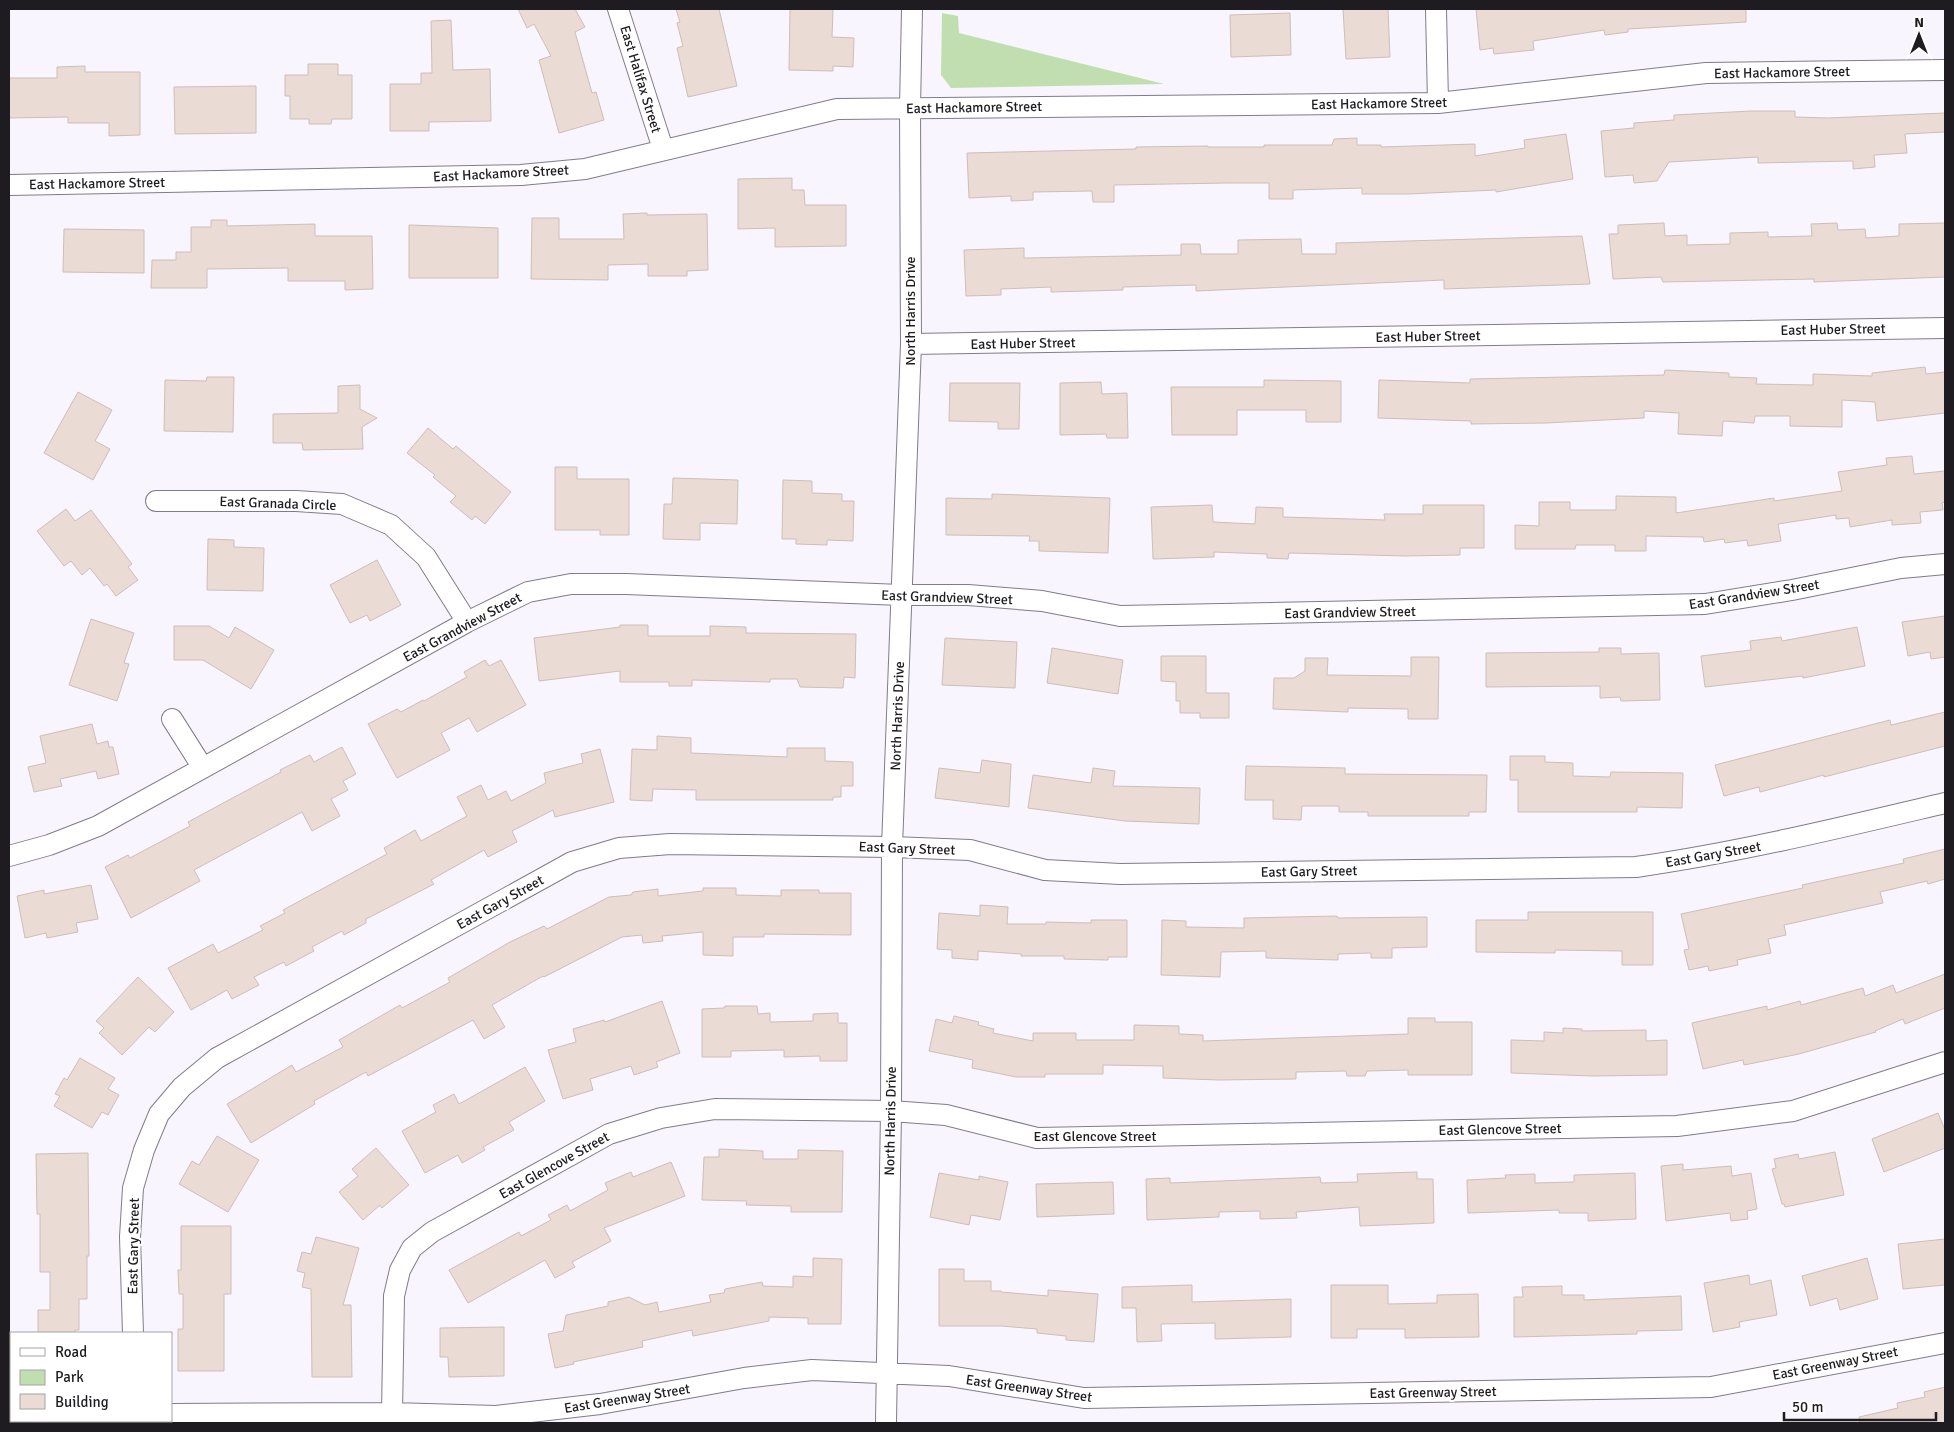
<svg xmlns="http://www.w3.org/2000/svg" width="1954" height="1432" font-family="Signika,sans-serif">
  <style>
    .green { fill: #c0deb0 }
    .building { fill: #ebdbd5; stroke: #cebeb8 }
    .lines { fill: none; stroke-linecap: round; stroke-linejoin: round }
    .minor-casing { stroke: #807c89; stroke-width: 22 }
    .minor { stroke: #fff; stroke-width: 20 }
    .labels { text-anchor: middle; stroke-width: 4.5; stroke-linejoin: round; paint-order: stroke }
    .street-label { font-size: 14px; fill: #1e1c21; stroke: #fff }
  </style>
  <rect width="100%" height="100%" fill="#f8f5fe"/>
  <path class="green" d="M942 13 958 16 959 33 1164 84 951 88 941 75Z"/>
  <path class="building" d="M518 9H575L585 27 575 32 592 93 596 92 604 120 559 133 539 60 551 56 534 24 527 28Z
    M676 9H719L737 86 688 97 677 48 683 46 677 23 680 22Z
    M790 9H833L832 37 854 38 853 67 833 66V71L789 70Z
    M1343 9H1388L1390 57 1346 59Z
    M1476 9H1746V22L1628 29V32L1605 35 1604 30 1533 41 1534 50 1494 54 1493 48 1480 50Z
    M1290 13 1291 55 1231 57 1230 15Z
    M451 20 453 70 490 69 491 121 429 122V131H390V84H421V73H432L431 21Z
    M308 64H338V75H352V119H332L331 124H309V119H290V96H285V75H308Z
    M85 66V72H140V135L109 136V123H68V117L9 118V78H57V67Z
    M256 86V133L175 134 174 87Z
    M1751 111H1795V117L1828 118 1945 113V132L1905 134 1907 153 1874 155 1875 167 1853 169V161L1758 163V157L1669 162 1657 181 1634 183 1633 175 1605 177 1601 131 1634 128V123L1674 120V115Z
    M1566 134 1573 179 1496 192V190L1408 194H1362V188L1293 190V199H1269V183H1226L1114 185V202H1093L1092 191 1033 192V200L1011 201V196L969 198 967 153 1136 149V147L1208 146V147H1264V145H1332L1334 139 1357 138V145H1381V147L1475 144V156L1525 148 1524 140Z
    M792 178V190H804L805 205H846V246L775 247V228L738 229V179Z
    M647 213V215L707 214 708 270 687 271V276H648V264L608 265V280L531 279 532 218H559V239H624L623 214Z
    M211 220H227V226L315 224V236H372L373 289 345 290V281H288V268L207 269V288H151L152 260H176V252H191V227H211Z
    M1664 223 1665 236 1687 235V245L1730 244V233L1768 232V237L1812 236 1811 224 1837 223 1838 230 1865 229 1866 238 1899 236V224L1945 223V277L1814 282V279L1663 282 1661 277 1613 279 1609 234H1618V225Z
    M409 225 498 228V278H409Z
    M64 229 144 230V273L63 272Z
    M1582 236 1590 284 1444 289V280L1196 291V285L1123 287V290L1051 292V287L1001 289V295L966 296 964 250 1024 248V258L1181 255V244H1200L1201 254H1238V240L1301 239 1302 254H1336V243Z
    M1925 367 1926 374 1945 372V413L1877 421 1875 402 1842 400V427L1790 426V416H1755L1754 423 1723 421 1722 436 1678 434 1679 413 1644 411V418L1546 423 1471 424V421L1378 418 1379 380 1470 383V379L1664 375 1665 370 1729 373V377L1757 378 1756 384 1813 385V374L1872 376V373Z
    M207 377H234L233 432 164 431 165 380 206 381Z
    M1264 380 1341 381V422H1306V410H1237V435H1172L1171 387H1264Z
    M1101 382 1102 394 1127 393 1128 438H1107L1106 434 1060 435V383Z
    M950 383H1020L1019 429H998V422L949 421Z
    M360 385V409L377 418 362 427 363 449 303 450 302 443H273V414L338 413V386Z
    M78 392 112 410 95 441 110 449 93 480 44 453Z
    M428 428 453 449 456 446 511 492 485 524 475 516 472 520 450 502 456 496 433 477 435 475 407 453Z
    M1912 456 1914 474 1945 471V502L1942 503 1943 510 1920 512 1921 523 1892 525V520L1850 527 1849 518 1836 519V515L1778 524 1781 541 1748 546 1747 540 1725 543 1724 539 1704 542 1703 537 1646 536V551H1615V545H1576L1575 549H1515V525L1539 526V502H1570V510H1616V496L1676 497V513L1774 498V501L1842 491 1838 472 1887 465 1886 458Z
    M555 467H577V479H629V535H600V530H555Z
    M673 478 738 480 737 524 700 523V540L663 539 664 504H672Z
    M783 480 812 481V493L842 494V501H854L853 541 827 540V545L796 544V539H782Z
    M992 494 1110 498 1108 553 1039 551V541H1029L1030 536 946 535V498L992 499Z
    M1212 505 1213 522 1255 524 1256 507 1283 508V517L1385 520 1384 514H1423V505H1484V548H1460V555L1406 556 1289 553 1288 559 1267 558V554L1214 552V557L1153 559 1151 507Z
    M66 509 75 521 91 510 132 564 128 567 138 580 116 596 107 584 104 586 90 568 82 575 71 561 64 566 37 531Z
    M208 539 234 540V547L264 548 263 591 207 590Z
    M377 560 401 605 370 621 367 615 350 623 330 585Z
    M1945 616V657L1931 659 1930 652 1908 656 1902 622Z
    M91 619 134 633 124 663 129 664 117 701 69 685Z
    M620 625H648V636H710V626L746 627V633L856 634 855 678 844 677 843 688 800 687 797 679H770V682L692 680V686H669V682H620V671L539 681 534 638 620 627Z
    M174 626H209L229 638 235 627 274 650 251 689 203 660H174Z
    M1857 627 1865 666 1803 678V676L1705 687 1701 656 1751 650 1750 641 1781 637 1782 641Z
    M945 638 1017 642 1015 688 942 685Z
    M1052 648 1123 660 1118 694 1047 683Z
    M1599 648H1621V654L1659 653 1660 700 1621 701 1620 697 1600 698V686L1486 687V653L1599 652Z
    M1161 656H1206V693H1229V718H1200V713H1180V701H1176V682L1161 681Z
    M1411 657H1439L1438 719H1408V709L1348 708V712L1273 709 1274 678H1294L1305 671V658H1328L1327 675 1411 676Z
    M485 660 489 666 501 660 526 705 477 732 469 718 441 733 450 750 397 778 368 724 397 709 401 712 423 700 424 701 467 677 464 672Z
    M1945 712V746L1824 777V775L1760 792 1759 787 1724 796 1715 765 1890 720 1891 725Z
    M92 724 97 744 108 741 109 747H113L119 774 98 779 96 771 60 779 62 786 34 792 28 767 46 763 40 736Z
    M657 736 691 738V753L787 757V748H825V761L853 762V786H841V797H833V800H696V790L653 789 652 801 630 800 632 749 657 750Z
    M342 747 356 774 343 781 348 790 331 799 340 816 312 831 302 812 194 870 200 881 131 918 105 867 128 855 130 858 190 826 188 822 281 772 280 770 310 755 314 762Z
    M600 749 614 802 555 817 553 810 512 831 517 842 488 857 484 850 431 880 434 884 366 919V923L344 935 342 931 312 947 314 951 286 966 284 962 254 977 259 985 232 999 227 990 191 1010 168 968 213 944 218 953 263 930 260 926 285 913 283 910 387 854 384 848 415 830 421 841 467 816 457 797 481 785 488 800 506 791 511 801 546 783 544 773 583 763 581 754Z
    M1510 756H1545V762L1573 763V776L1610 777 1611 772 1683 773 1682 808 1637 807V812H1518V780H1510Z
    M982 760 1011 764 1009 807 935 798 939 768 980 773Z
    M1246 766 1345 768V774L1487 775 1486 812H1469V816H1368V812H1339V806H1302L1301 820 1273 819V800H1245Z
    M1093 768 1115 771 1113 786 1200 788 1199 824 1125 821 1028 808 1033 775 1091 783Z
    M1945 849V879L1928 884 1927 881 1880 892 1883 903 1784 925 1786 935 1768 939 1771 953 1737 960 1738 965 1709 971 1708 966 1689 970 1684 950 1689 949 1681 914 1803 888 1802 885 1904 863 1903 859Z
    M91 885 98 919 76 923 78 932 47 938 46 933 25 938 17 896 44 890V894Z
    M703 888H736V895L781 896V890H819V893H851V935L764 934V937H733V956L703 955V932L662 936 663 941 643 943 642 935 622 937 544 977 543 976 492 1005 505 1027 484 1039 473 1020 368 1076 366 1072 314 1101 315 1104 251 1143 227 1104 292 1065 296 1072 343 1047 339 1040 400 1005 402 1008 450 982 448 978 510 942 544 926 547 929 609 897 631 895 633 892 658 889V896L703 891Z
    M980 905 1008 907 1007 924H1046V922L1091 923V920H1127V957H1108V960L1064 959V956H1021V954L978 951V960L952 958V950L937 949 939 913 980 916Z
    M1528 912H1653V965H1622V951L1555 950V953L1476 952V920H1528Z
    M1337 916 1338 918 1427 917V947L1392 948V958H1371V953L1338 954V960L1266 958V951L1221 952 1220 977 1161 975 1162 920 1186 921V927L1244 928V918Z
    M1945 974V1008L1905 1024 1903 1019 1875 1031 1876 1032 1799 1054 1744 1065 1743 1060 1703 1069 1692 1023 1767 1006V1010L1800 1001 1801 1005 1863 988 1865 996 1893 985 1896 993Z
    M138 977 174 1012 155 1032 149 1027 122 1055 99 1033 104 1028 96 1021Z
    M662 1001 680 1053 656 1062 658 1067 634 1075 631 1066 590 1079 593 1090 563 1099 548 1050 576 1042 573 1029 604 1020 605 1022Z
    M725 1006H757L758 1014 770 1013V1022L813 1021V1014L838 1013V1023H847V1061H820V1056L784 1057V1050L731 1051V1057H702V1009L724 1008Z
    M954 1016 979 1022 978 1025 994 1029 993 1033 1033 1041V1033H1076V1040H1134V1025L1179 1026V1034L1203 1035V1041L1408 1034V1018H1435V1022H1472V1075H1408V1070L1367 1071 1365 1076H1347L1346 1071 1296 1072V1079L1219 1080 1163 1078V1066L1103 1065V1074H1045V1077H1016L972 1068 973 1060 929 1051 936 1019 952 1023Z
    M1563 1028 1582 1029V1031L1646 1030V1041L1667 1040V1075L1592 1076 1511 1073V1040L1544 1041V1032L1563 1033Z
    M80 1058 115 1078 108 1089 119 1095 108 1115 102 1112 92 1128 54 1106 60 1096 55 1094 64 1078 67 1080Z
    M525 1067 545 1101 509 1122 514 1130 483 1147 485 1150 462 1163 458 1155 425 1173 402 1131 436 1112 433 1105 454 1094 459 1104Z
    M1938 1113 1945 1130V1148L1884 1172 1872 1139Z
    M217 1136 259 1160 228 1212 179 1184 192 1161 199 1165Z
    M376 1148 409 1185 382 1208 380 1205 363 1220 339 1192 358 1176 352 1169Z
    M719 1149 763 1151V1159H798V1150L843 1151 842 1212H791V1206L746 1205 747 1201 702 1200 704 1157H719Z
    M1835 1152 1844 1195 1785 1207 1784 1204H1782L1772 1169 1776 1168 1774 1159 1798 1154 1799 1159Z
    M88 1153 89 1256H87V1299H79V1330H75V1333H38V1310H50V1272H40V1214H37L36 1154Z
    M671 1162 685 1196 604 1228 611 1241 572 1262 575 1267 555 1278 545 1260 468 1303 449 1270 519 1232 521 1236 551 1220 548 1215 567 1205 570 1211 608 1190 605 1183 631 1172 633 1177Z
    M1683 1164V1170L1731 1166 1732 1176 1751 1173 1757 1209 1747 1211 1748 1219 1731 1221 1730 1213 1666 1221 1661 1166Z
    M1417 1172V1179H1433L1434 1223 1360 1226 1359 1207 1296 1212 1297 1218 1260 1219V1211L1219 1212V1217L1147 1220 1146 1179 1170 1178V1183L1320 1177 1321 1183 1358 1182 1357 1174Z
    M939 1173 979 1180V1176L1008 1182 1000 1220 971 1215 969 1225 930 1217Z
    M1635 1173 1636 1219 1588 1221V1213H1559V1210L1468 1213 1467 1180 1506 1178 1505 1175 1535 1174V1183L1574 1182V1175Z
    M1113 1182 1114 1214 1037 1217 1036 1184Z
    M181 1226H231V1294H224V1371H178V1329H183V1294H179L178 1270H181Z
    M316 1237 359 1248 343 1305H351L352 1377H312L311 1289 302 1287 305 1273 297 1271 302 1252 311 1254Z
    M1945 1239V1285L1903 1289 1898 1244Z
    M813 1258 842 1259 841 1324H808V1318L769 1317V1321L693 1336 692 1330 642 1341 643 1347 573 1362 574 1364 555 1368 548 1334 563 1331 566 1315 608 1306V1302L629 1297 645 1305 657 1302 659 1312 711 1302 709 1295 724 1293 725 1289 762 1282 763 1286 793 1287V1276L813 1277Z
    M1867 1258 1878 1299 1840 1310 1837 1298 1810 1306 1802 1276Z
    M939 1269H964V1281H991V1291H1001V1292L1048 1296V1290L1098 1294 1094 1342 1066 1340V1336L1037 1333V1329L1001 1326H939Z
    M1749 1275 1750 1285 1771 1280 1777 1315 1739 1322 1740 1327 1713 1332 1704 1283Z
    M1192 1285V1302L1291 1299V1337L1215 1339V1323L1161 1324 1162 1341 1137 1342 1136 1308H1122V1287Z
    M1331 1285H1388V1304L1437 1303V1295L1478 1294 1479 1337 1405 1338V1329H1357V1338H1331Z
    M1562 1286V1295H1584V1300L1681 1296 1682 1330 1637 1331V1334L1514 1337V1297H1523L1522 1287Z
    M504 1327V1376L449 1377 448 1357H440V1328Z
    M1945 1387V1423H1860L1859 1417 1898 1408 1897 1403 1925 1397 1924 1392Z"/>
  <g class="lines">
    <defs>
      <path id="minor" d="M618 9 663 149
        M1436 9 1438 103
        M9 185 521 175 585 169 837 109 1438 103 1706 73 1945 70
        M911 344 1945 328
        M156 501H296L342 504 391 525 426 557 467 622
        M172 719 203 768
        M9 856 49 845 98 826 467 622 528 592 571 584H626L901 595H968L1042 601 1120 616 1705 604 1792 590 1901 568 1945 564
        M133 1333 130 1237 133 1188 144 1150 159 1114 182 1087 217 1058 572 862 619 848 670 844 892 847 970 850 1045 870 1120 874 1636 867C1741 852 1843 827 1945 803
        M392 1413 394 1296 400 1270 412 1248 432 1232 609 1134 661 1118 715 1109 891 1111 946 1115 1037 1138 1677 1126 1793 1111 1945 1062
        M171 1414 392 1413 496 1416 600 1404 744 1378 812 1370 949 1376 1084 1398 1711 1387 1945 1343
        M9 1415H11
        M886 1423 891 1111 892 847 911 344 910 108 912 9"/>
    </defs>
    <use href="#minor" class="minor-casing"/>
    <use href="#minor" class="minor"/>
  </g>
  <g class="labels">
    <g class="street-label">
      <text transform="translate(1782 72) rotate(-1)" y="5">East Hackamore Street</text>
      <text transform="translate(641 79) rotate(73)" y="5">East Halifax Street</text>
      <text transform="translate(1379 103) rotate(-1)" y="5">East Hackamore Street</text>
      <text transform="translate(974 107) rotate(-1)" y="5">East Hackamore Street</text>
      <text transform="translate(501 173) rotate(-3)" y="5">East Hackamore Street</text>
      <text transform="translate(97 183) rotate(-1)" y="5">East Hackamore Street</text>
      <text transform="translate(910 311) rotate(-90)" y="5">North Harris Drive</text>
      <text transform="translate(1833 329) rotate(-1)" y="5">East Huber Street</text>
      <text transform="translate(1428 336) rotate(-1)" y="5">East Huber Street</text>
      <text transform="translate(1023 343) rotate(-1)" y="5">East Huber Street</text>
      <text transform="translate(278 503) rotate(2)" y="5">East Granada Circle</text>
      <text transform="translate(1754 594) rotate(-9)" y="5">East Grandview Street</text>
      <text transform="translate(947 597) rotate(2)" y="5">East Grandview Street</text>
      <text transform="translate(1350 612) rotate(-1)" y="5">East Grandview Street</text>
      <text transform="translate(462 627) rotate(-28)" y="5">East Grandview Street</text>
      <text transform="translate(897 716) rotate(-88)" y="5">North Harris Drive</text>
      <text transform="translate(907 848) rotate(2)" y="5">East Gary Street</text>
      <text transform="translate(1713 854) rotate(-10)" y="5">East Gary Street</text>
      <text transform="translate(1309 871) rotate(-1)" y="5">East Gary Street</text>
      <text transform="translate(500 902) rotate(-29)" y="5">East Gary Street</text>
      <text transform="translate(890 1121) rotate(-89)" y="5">North Harris Drive</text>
      <text transform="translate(1500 1129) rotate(-1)" y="5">East Glencove Street</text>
      <text x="1095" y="1141">East Glencove Street</text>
      <text transform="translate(554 1165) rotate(-29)" y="5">East Glencove Street</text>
      <text transform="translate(133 1246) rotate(-89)" y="5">East Gary Street</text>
      <text transform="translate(1835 1363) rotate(-11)" y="5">East Greenway Street</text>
      <text transform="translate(1029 1388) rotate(8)" y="5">East Greenway Street</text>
      <text transform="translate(1433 1392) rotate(-1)" y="5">East Greenway Street</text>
      <text transform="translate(627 1398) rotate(-9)" y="5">East Greenway Street</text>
    </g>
  </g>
  <rect width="1954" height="1432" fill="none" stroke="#1e1c21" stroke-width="20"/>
  <rect x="10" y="1332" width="162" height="90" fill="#ffffff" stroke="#a5a4a6"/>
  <rect x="20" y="1348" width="25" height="8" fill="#ffffff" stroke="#a5a4a6"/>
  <text x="55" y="1357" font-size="15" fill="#1e1c21">Road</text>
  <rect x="20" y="1370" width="25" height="15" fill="#c0deb0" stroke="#a5a4a6"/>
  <text x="55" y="1382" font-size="15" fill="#1e1c21">Park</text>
  <rect x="20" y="1394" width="25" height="15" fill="#ebdbd5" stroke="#a5a4a6"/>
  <text x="55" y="1407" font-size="15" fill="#1e1c21">Building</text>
  <g transform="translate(1919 35)" stroke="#ffffff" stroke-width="4" paint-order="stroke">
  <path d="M0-4L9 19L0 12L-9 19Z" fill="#1e1c21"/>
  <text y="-8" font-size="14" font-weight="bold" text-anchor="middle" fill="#1e1c21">N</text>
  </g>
  <path d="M1784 1412v8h152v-8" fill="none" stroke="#1e1c21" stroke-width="2.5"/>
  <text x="1792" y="1412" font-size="15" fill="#1e1c21" stroke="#ffffff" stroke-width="4" paint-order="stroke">50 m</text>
</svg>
